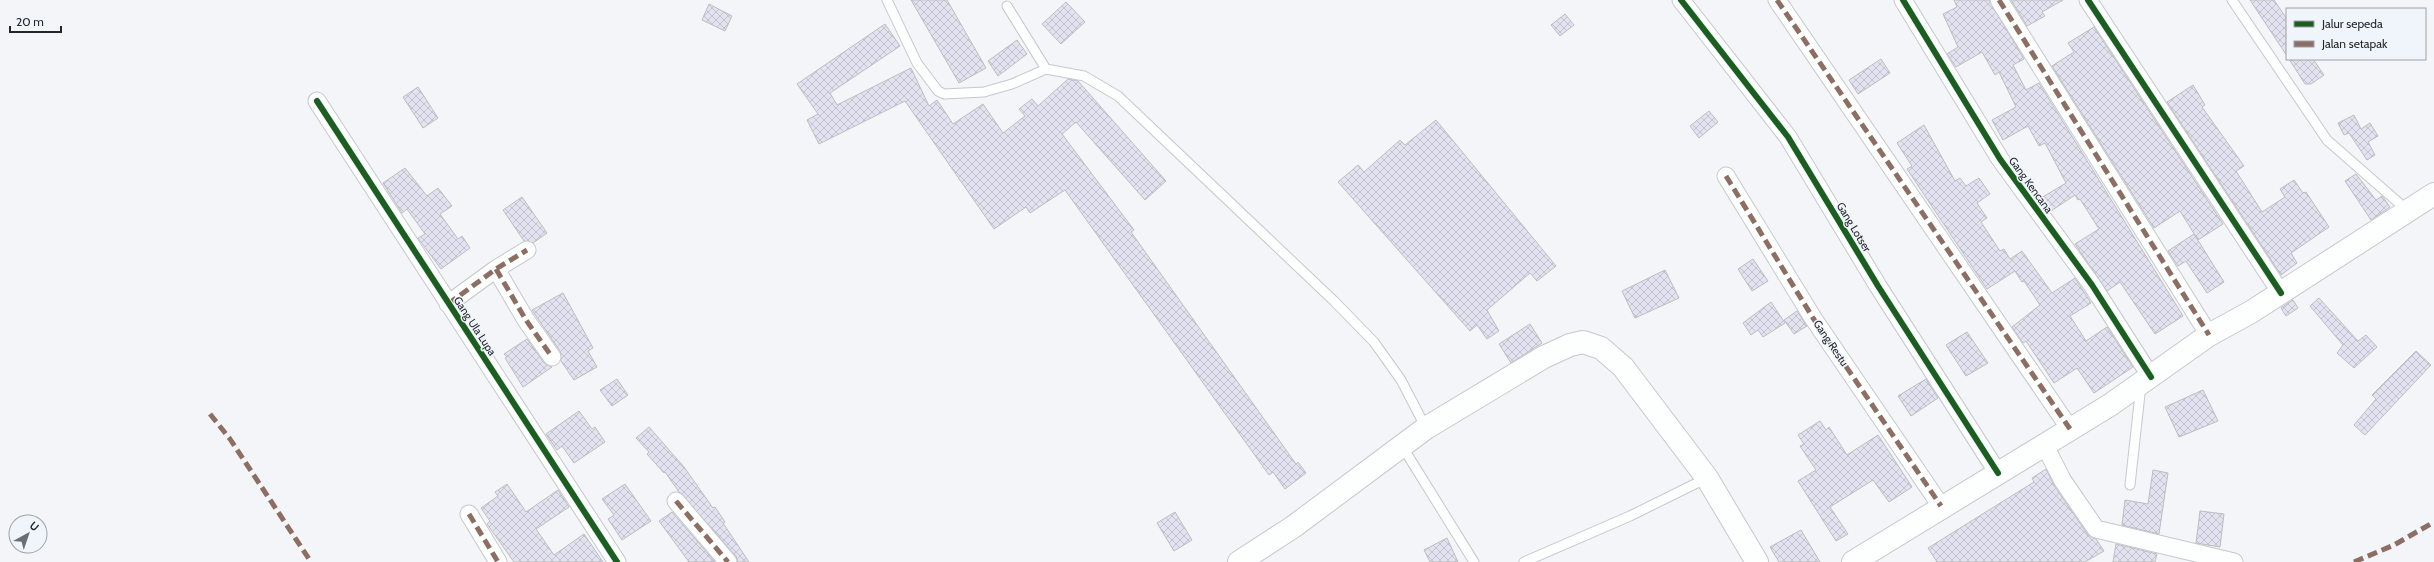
<svg xmlns="http://www.w3.org/2000/svg" width="2434" height="562" font-family="Cabin,sans-serif">
  <style>
    .building { fill: url(#building-cross-hatch); stroke: #bdbdc0 }
    .lines { fill: none; stroke-linecap: round; stroke-linejoin: round }
    .lane-casing { stroke: #c7c8cb; stroke-width: 11 }
    .street-casing { stroke: #c7c8cb; stroke-width: 19 }
    .secondary-casing { stroke: #c7c8cb; stroke-width: 24 }
    .lane { stroke: #fdfefe; stroke-width: 9 }
    .street { stroke: #fdfefe; stroke-width: 17 }
    .secondary { stroke: #fdfefe; stroke-width: 22 }
    .quiet { stroke: #8d6e63; stroke-width: 5; stroke-dasharray: 10 5; stroke-linecap: butt }
    .cycleway-casing { stroke: #f0f5fb; stroke-width: 8 }
    .cycleway { stroke: #1b5e20; stroke-width: 6 }
    .labels { text-anchor: middle; stroke-width: 3; stroke-linejoin: round; paint-order: stroke }
    .street-label { font-size: 11px; fill: #242628; stroke: #f0f5fb }
  </style>
  <defs>
    <pattern id="building-cross-hatch" width="8" height="8" patternUnits="userSpaceOnUse"><rect width="8" height="8" fill="#e2e2f0"/><path d="M0 0l8 8M0 8l8-8" fill="none" stroke="#c2c2ce"/></pattern>
  </defs>
  <rect width="100%" height="100%" fill="#f3f5f8"/>
  <path class="building" d="M911 0H947L986 68 959 83Z
    M1954 0H1989L2024 59 2013 65 2026 90 2039 83 2183 316 2155 334 2120 282 2107 291 2075 244 2099 229 2080 199 2078 200 2075 195 2051 211 2041 198 2066 183 2045 143 2039 146 2028 126 2003 140 1992 120 2016 107 1999 72 1995 75 1982 52 1956 67 1947 54 1958 47 1943 14 1957 7Z
    M2011 0H2063L2042 12 2045 16 2027 26Z
    M2250 0H2274L2287 19V56Z
    M1066 2 1085 22 1061 44 1042 24Z
    M709 4 732 16 725 31 702 20Z
    M1565 14 1574 25 1560 36 1551 25Z
    M885 24 900 46 830 93 837 105 911 68 929 106 937 100 953 124 983 104 1003 133 1025 116 1019 109 1032 99 1038 106 1068 79 1078 81 1166 181 1145 200 1076 122 1062 134 1134 230 1131 232 1296 464 1298 462 1306 473 1285 489 1273 472 1269 475 1065 190 1030 213 1026 207 994 229 905 101 819 144 807 120 818 114 797 84Z
    M2094 27 2223 224 2198 240 2180 211 2154 228 2052 66 2074 52 2068 43Z
    M1017 40 1027 54 998 76 988 61Z
    M1881 59 1890 73 1858 94 1849 80Z
    M2289 59H2313L2324 75 2311 84H2305Z
    M2193 85 2205 105 2202 107 2244 166 2236 171 2262 212 2285 197 2280 189 2294 180 2303 193 2306 192 2329 227 2291 253 2297 263 2281 275 2167 102Z
    M418 87 438 118 423 128 403 97Z
    M1709 111 1718 122 1699 138 1690 126Z
    M2354 115 2361 129 2370 123 2378 136 2368 142 2375 155 2367 160 2349 133 2344 135 2338 123Z
    M1436 120 1556 266 1537 281 1530 273 1487 310 1499 331 1487 339 1477 325 1470 331 1338 182 1358 165 1364 172 1400 140 1405 145Z
    M1924 125 1955 181 1960 178 1966 186 1979 178 1990 194 1977 203 1987 218 1981 222 2000 251 2004 249 2010 259 2022 251 2052 293 2075 278 2091 303 2070 316 2086 341 2107 327 2133 367 2094 393 2077 368 2054 383 2026 341 2023 343 2012 327 2040 305 2024 281 2022 282 2015 271 1987 289 1907 169 1912 166 1897 143Z
    M405 168 427 196 438 188 452 206 440 214 458 239 462 236 470 248 441 269 418 238 425 234 407 209 402 213 383 183Z
    M2356 174 2376 200 2382 196 2390 207 2371 220 2345 181Z
    M522 197 547 233 533 243 524 241 503 210Z
    M2194 234 2224 282 2207 293 2186 261 2178 266 2168 251Z
    M1753 259 1768 281 1752 291 1738 269Z
    M1665 270 1679 298 1635 318 1622 291Z
    M563 293 593 348 588 351 597 367 574 380 561 361 560 351 532 310Z
    M2319 298 2358 341 2366 335 2377 347 2354 368 2337 353 2343 345 2310 306Z
    M2293 300 2298 308 2286 316 2281 308Z
    M1771 302 1785 323 1763 337 1758 330 1751 335 1743 323Z
    M1797 311 1807 326 1794 334 1784 320Z
    M1530 324 1542 343 1511 363 1499 344Z
    M1967 332 1988 363 1966 376 1946 345Z
    M527 339 544 363 552 367 523 387 505 358 507 357 504 354Z
    M2416 351 2431 365 2365 435 2354 425 2376 399 2372 395Z
    M617 379 628 395 612 406 600 390Z
    M1926 379 1938 398 1911 416 1898 396Z
    M2203 390 2218 421 2179 437 2165 407Z
    M579 411 592 429 595 427 605 442 574 463 562 446 557 450 546 434Z
    M1820 421 1826 430 1829 427 1847 455 1878 435 1912 487 1889 502 1873 480 1830 507 1848 534 1836 541 1798 481 1816 470 1800 446 1804 444 1798 435Z
    M649 427 684 467 713 508 715 507 725 522 723 523 749 562H738L736 556 679 492 665 472 664 473 647 454 649 452 636 438Z
    M2046 469 2055 487 2088 535 2096 539 2104 551 2085 562H1937L1928 548 2034 482 2032 478Z
    M2153 470 2168 473 2159 534 2122 525 2125 500 2148 504Z
    M507 484 526 512 558 490 569 507 536 529 554 555 584 534 603 562H514L487 524 490 521 481 508 498 496 495 492Z
    M625 484 651 521 622 540 608 519 614 515 602 499Z
    M2200 511 2224 514 2220 547 2196 543Z
    M672 512 715 562H689L659 521Z
    M1175 512 1192 540 1174 551 1157 523Z
    M1801 530 1820 562H1779L1770 547Z
    M1447 538 1458 562H1430L1424 550Z
    M2116 544 2157 554 2155 562H2113Z"/>
  <g class="lines">
    <defs>
      <path id="lane" d="M887 0 917 63 938 91 944 94 984 92 1012 84 1046 69 1084 76 1118 96 1334 301 1374 342 1401 380 1426 428
        M2232 0 2327 140 2408 211
        M1007 6 1046 69
        M1402 446 1474 562
        M2130 485 2141 385
        M1524 562 1630 516 1707 478"/>
      <path id="street" d="M1681 0 1788 137 1878 286 1998 473
        M1777 0 2070 429
        M1903 0 2000 159 2092 285 2151 377
        M1999 0 2209 335
        M2088 0 2281 293
        M317 101 617 562
        M1726 176 1813 318 1941 506
        M496 269 526 320 552 357
        M448 304 496 269 527 250
        M2045 446 2063 481 2096 529 2234 562
        M676 501 728 562
        M469 514 498 562"/>
      <path id="secondary" d="M1239 562 1293 527 1426 428 1544 357 1570 345 1583 342 1601 348 1623 367 1707 478 1757 562
        M1853 562 2110 405 2209 335 2251 312 2434 194"/>
    </defs>
    <use href="#lane" class="lane-casing"/>
    <use href="#street" class="street-casing"/>
    <use href="#secondary" class="secondary-casing"/>
    <use href="#lane" class="lane"/>
    <use href="#street" class="street"/>
    <use href="#secondary" class="secondary"/>
    <path class="quiet" d="M1777 0 2070 429
      M1999 0 2209 335
      M1726 176 1813 318 1941 506
      M496 269 526 320 552 357
      M448 304 496 269 527 250
      M210 414 230 439 311 562
      M676 501 728 562
      M469 514 498 562
      M2354 562 2394 545 2434 522"/>
    <defs>
      <path id="cycleway" d="M1681 0 1788 137 1878 286 1998 473
        M1903 0 2000 159 2092 285 2151 377
        M2088 0 2281 293
        M317 101 617 562"/>
    </defs>
    <use href="#cycleway" class="cycleway-casing"/>
    <use href="#cycleway" class="cycleway"/>
  </g>
  <g class="labels">
    <g class="street-label">
      <text transform="translate(2031 185) rotate(54)" y="4">Gang Kencana</text>
      <text transform="translate(1854 227) rotate(59)" y="4">Gang Lotser</text>
      <text transform="translate(475 326) rotate(57)" y="4">Gang Ula Lupa</text>
      <text transform="translate(1831 343) rotate(56)" y="4">Gang Restu</text>
    </g>
  </g>
  <rect x="2286" y="8" width="140" height="52" fill="#f0f5fb" stroke="#9ea2a7"/>
  <rect x="2294" y="21" width="20" height="6" fill="#1b5e20" stroke="#9ea2a7"/>
  <text x="2322" y="28" font-size="12" fill="#242628">Jalur sepeda</text>
  <rect x="2294" y="41" width="20" height="6" fill="#8d6e63" stroke="#9ea2a7"/>
  <text x="2322" y="48" font-size="12" fill="#242628">Jalan setapak</text>
  <g transform="translate(28 534) rotate(40)"><circle r="19" fill="#f0f5fb" stroke="#9ea2a7"/>
  <path d="M0-3L7 15L0 10L-7 15Z" fill="#6c6e71"/>
  <text y="-6" font-size="11" font-weight="bold" text-anchor="middle" fill="#242628">U</text>
  </g>
  <path d="M10 26v6h51v-6" fill="none" stroke="#242628" stroke-width="2"/>
  <text x="16" y="26" font-size="12" fill="#242628" stroke="#f0f5fb" stroke-width="3" paint-order="stroke">20 m</text>
</svg>
